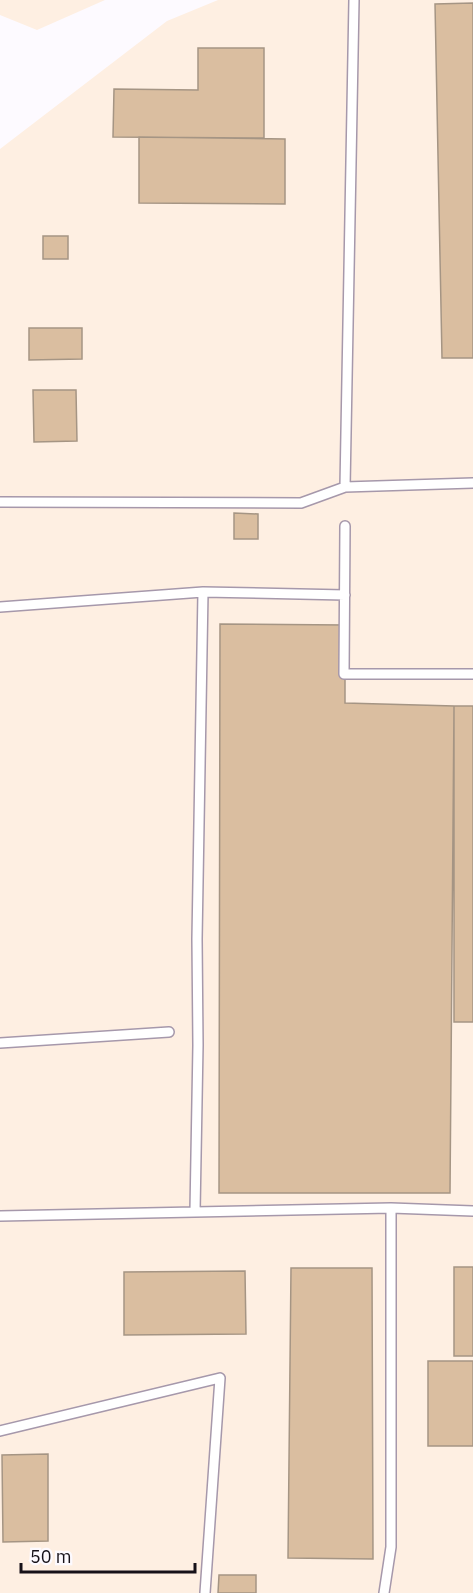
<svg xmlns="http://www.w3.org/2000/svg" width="473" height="1593" font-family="'IBM Plex Sans',sans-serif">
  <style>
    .industrial { fill: #feefe2 }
    .building { fill: #dabea0; stroke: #a59584; stroke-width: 1.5 }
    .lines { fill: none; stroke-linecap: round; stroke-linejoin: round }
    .service-casing { stroke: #a698ab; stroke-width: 12 }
    .service { stroke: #fff; stroke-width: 9 }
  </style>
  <rect width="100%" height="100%" fill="#fdfaff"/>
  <path class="industrial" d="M0 0H105L37 30 0 15Z
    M218 0H473V1593H0V149L167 21Z"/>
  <path class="building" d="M473 3V358H442L435 4Z
    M198 48H264V138L113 137 114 89 198 90Z
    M139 137 285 139V204L139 203Z
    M43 236H68V259H43Z
    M29 328H82V359L29 360Z
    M33 390H76L77 441 34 442Z
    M234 513 258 514V539H234Z
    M220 624 345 625V703L454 706 450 1193H219Z
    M454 706H473V1022H454Z
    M454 1267H473V1356H454Z
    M291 1268H372L373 1559 288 1558Z
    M245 1271 246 1334 124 1335V1272Z
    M428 1361H473V1446H428Z
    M48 1454V1541L3 1542 2 1455Z
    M219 1575H256V1593H218Z"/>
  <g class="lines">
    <defs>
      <path id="service" d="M345 487 354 0
        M0 502 301 503 345 487 473 483
        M345 526 344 674H473
        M0 607 203 592
        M0 1043 169 1032
        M195 1211 198 1045 197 939 203 592 345 595
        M0 1216 391 1208 473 1211
        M0 1431 220 1378 205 1593
        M384 1593 391 1547V1208"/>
    </defs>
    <use href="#service" class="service-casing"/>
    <use href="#service" class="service"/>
  </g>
  <path d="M21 1563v9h174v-9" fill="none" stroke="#161118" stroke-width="3"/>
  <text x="30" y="1563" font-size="18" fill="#161118" stroke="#fdfaff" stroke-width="4.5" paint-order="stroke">50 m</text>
</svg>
